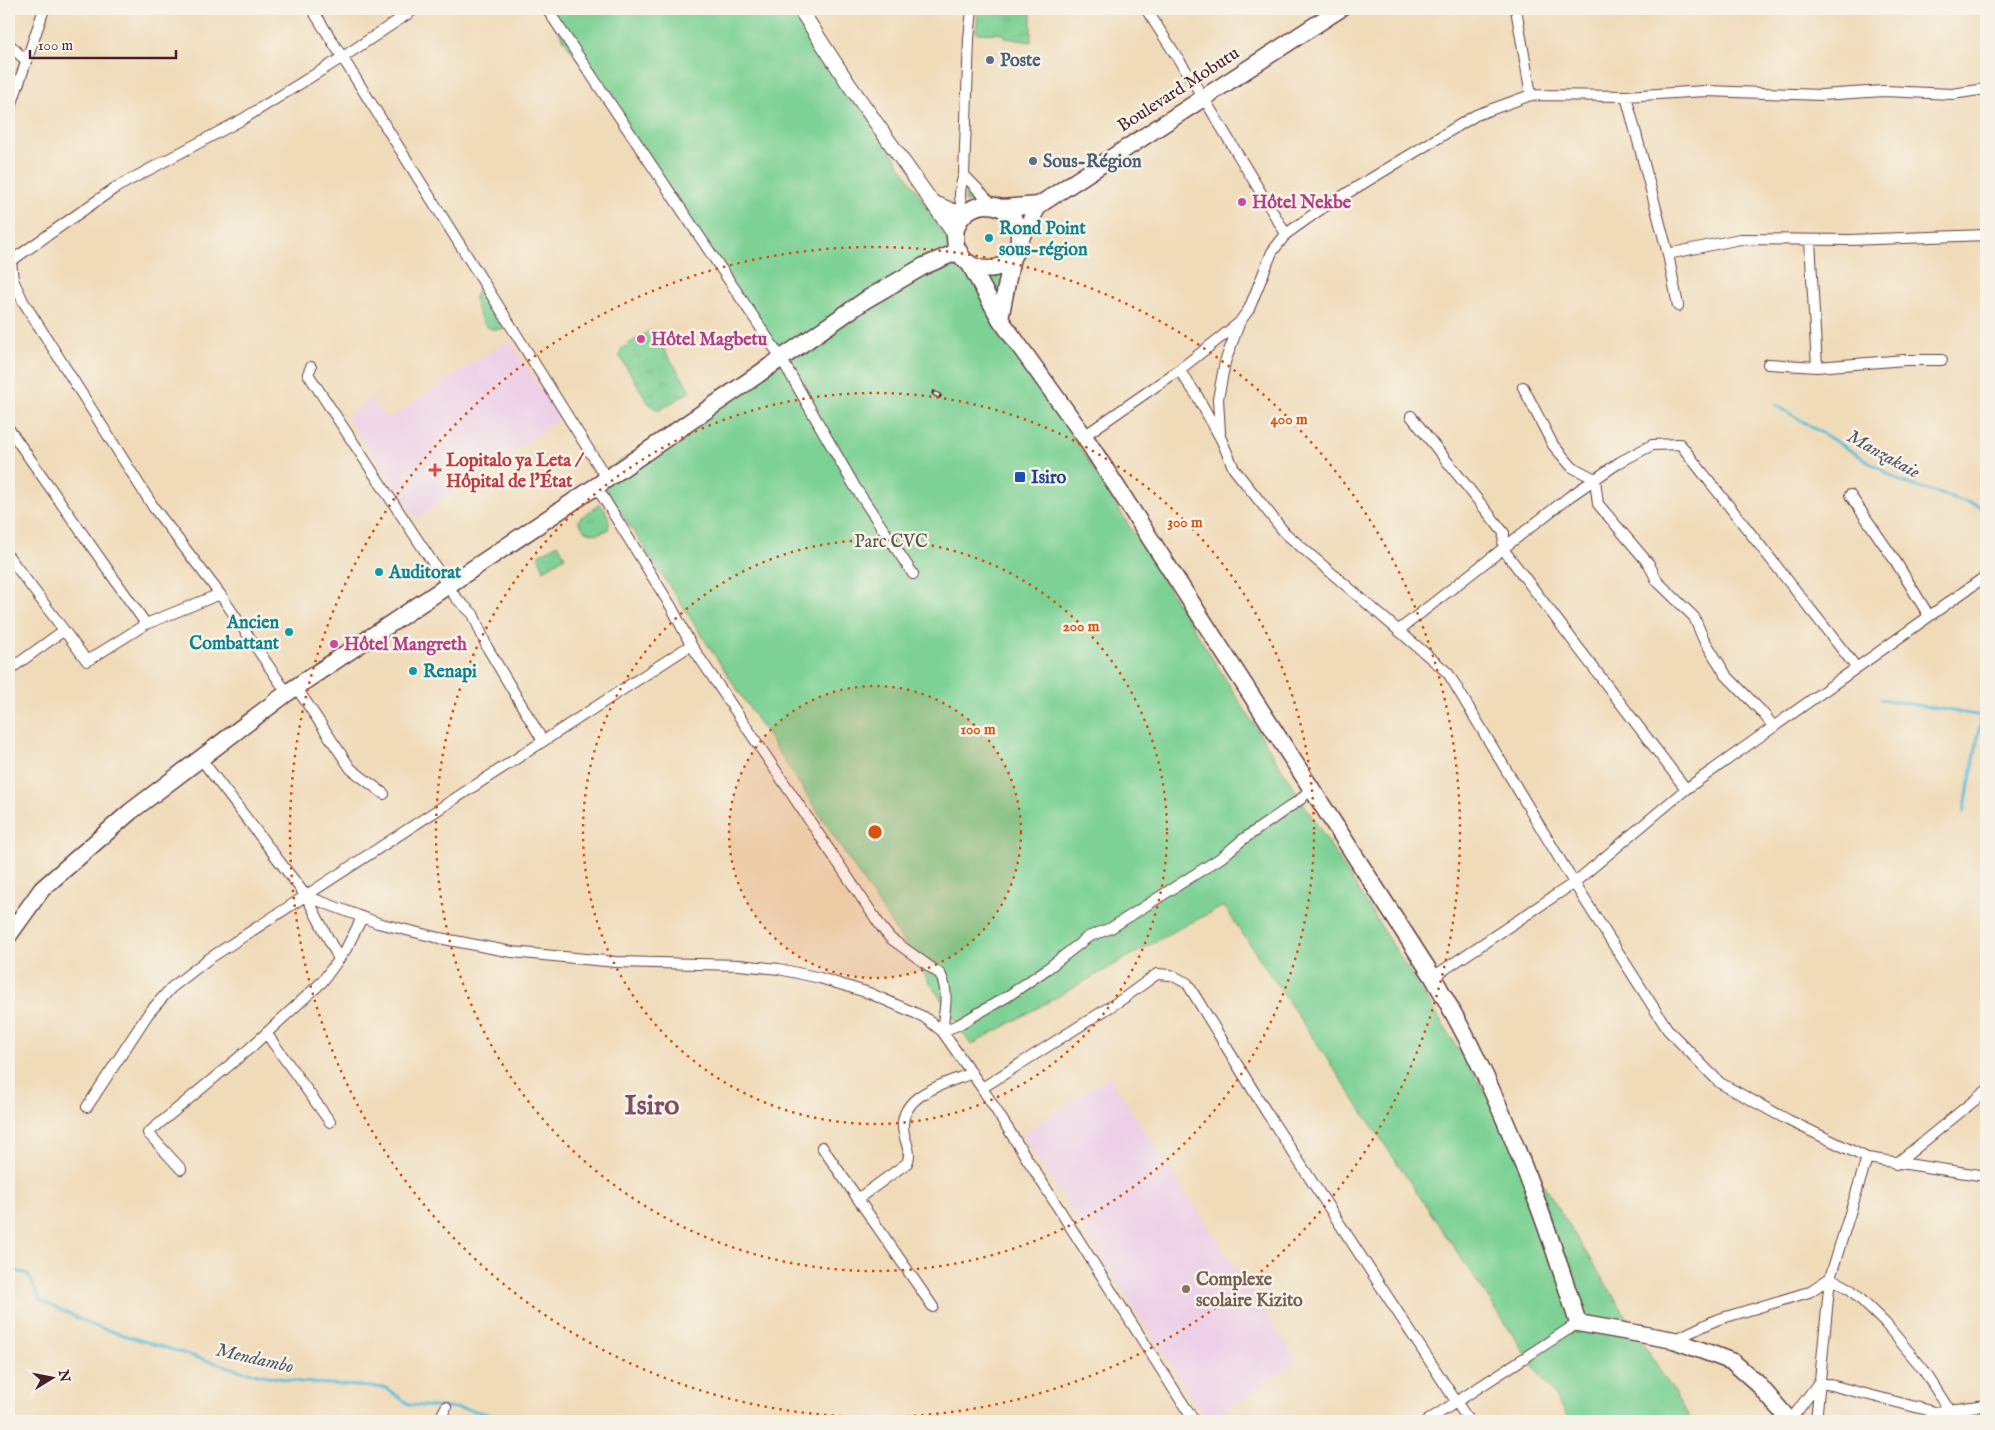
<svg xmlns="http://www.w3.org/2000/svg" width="1995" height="1430" font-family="'IM FELL English',serif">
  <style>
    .built { fill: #edd0e8 }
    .grass { fill: url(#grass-tufts); stroke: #647860 }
    .park { fill: #7dd194; stroke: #647860 }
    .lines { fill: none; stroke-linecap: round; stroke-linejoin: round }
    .stream { stroke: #5bbdd9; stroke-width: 3 }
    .street-casing { stroke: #633b40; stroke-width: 12 }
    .secondary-casing { stroke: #633b40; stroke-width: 16 }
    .primary-casing { stroke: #633b40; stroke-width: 19 }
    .street { stroke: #fff; stroke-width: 10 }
    .secondary { stroke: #fff; stroke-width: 14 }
    .primary { stroke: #fff; stroke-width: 16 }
    .rail-casing { stroke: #4a1f2b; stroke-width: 5 }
    .rail { stroke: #f7f3e8; stroke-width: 3; stroke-dasharray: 9; stroke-linecap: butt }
    .ring { fill: none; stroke: #d8530f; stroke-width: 2.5; stroke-dasharray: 2.5 5 }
    .service-dot { fill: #5c6f8a; stroke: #f7f3e8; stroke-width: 2 }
    .hotel-dot { fill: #d1479c; stroke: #f7f3e8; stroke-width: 2 }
    .culture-dot { fill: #0f9aa8; stroke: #f7f3e8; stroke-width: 2 }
    .health-dot { fill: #e0444e; stroke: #f7f3e8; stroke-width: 2 }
    .transit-dot { fill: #1a4fb4; stroke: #f7f3e8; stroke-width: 2 }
    .education-dot { fill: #8d6e63; stroke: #f7f3e8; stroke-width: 2 }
    .labels { text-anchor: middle; stroke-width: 5; stroke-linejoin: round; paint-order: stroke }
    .service-label { font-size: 18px; font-weight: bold; fill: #4e5e75; stroke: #f7f3e8; text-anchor: start }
    .street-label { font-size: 18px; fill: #4a1f2b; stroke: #f7f3e8 }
    .hotel-label { font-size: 18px; font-weight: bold; fill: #b23c85; stroke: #f7f3e8; text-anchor: start }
    .culture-label { font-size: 18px; font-weight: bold; fill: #0d838f; stroke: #f7f3e8; text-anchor: start }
    .health-label { font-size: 18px; font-weight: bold; fill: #be3a42; stroke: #f7f3e8; text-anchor: start }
    .transit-label { font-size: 18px; font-weight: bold; fill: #164399; stroke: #f7f3e8; text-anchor: start }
    .park-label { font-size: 18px; fill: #59544a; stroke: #f7f3e8 }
    .education-label { font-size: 18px; font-weight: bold; fill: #785e54; stroke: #f7f3e8; text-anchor: start }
    .water-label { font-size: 19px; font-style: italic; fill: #505668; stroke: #f7f3e8 }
    .town-label { font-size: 28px; font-weight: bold; fill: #804f66; stroke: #f7f3e8 }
    .centre { fill: #d8530f; stroke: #f7f3e8; stroke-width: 2.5 }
    .ring-label { font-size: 15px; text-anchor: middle; font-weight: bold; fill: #d8530f; stroke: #f7f3e8; stroke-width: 5; stroke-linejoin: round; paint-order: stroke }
  </style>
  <defs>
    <pattern id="grass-tufts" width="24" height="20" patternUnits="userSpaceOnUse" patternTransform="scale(1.25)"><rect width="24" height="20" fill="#7dd194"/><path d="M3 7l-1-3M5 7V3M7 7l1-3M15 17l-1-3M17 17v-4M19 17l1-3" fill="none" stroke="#6eb380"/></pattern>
  </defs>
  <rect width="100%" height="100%" fill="#f7f3e8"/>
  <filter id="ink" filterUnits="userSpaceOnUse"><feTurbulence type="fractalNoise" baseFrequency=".02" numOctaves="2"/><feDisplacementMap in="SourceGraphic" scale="10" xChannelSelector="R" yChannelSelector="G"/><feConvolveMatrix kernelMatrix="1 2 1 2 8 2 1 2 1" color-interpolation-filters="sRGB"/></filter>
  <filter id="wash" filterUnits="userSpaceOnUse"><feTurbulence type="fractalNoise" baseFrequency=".0096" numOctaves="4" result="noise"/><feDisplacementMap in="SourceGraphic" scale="20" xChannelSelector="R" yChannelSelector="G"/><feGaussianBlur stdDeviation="1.12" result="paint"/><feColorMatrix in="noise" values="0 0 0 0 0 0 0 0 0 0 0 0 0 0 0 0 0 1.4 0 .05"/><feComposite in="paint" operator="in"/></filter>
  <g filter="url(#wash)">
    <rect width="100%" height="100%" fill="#f0dbb9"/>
    <path class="built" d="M509 340 560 419 417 519 346 417 371 398 387 420Z
      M1109 1076 1297 1361 1211 1421H1207L1022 1135Z"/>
    <path class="grass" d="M978 9H1031V42L1006 38 1004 34 976 33Z
      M966 183 982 201 965 202Z
      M1004 273 997 304 983 275Z
      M478 289 504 329C482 333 480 317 474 299Z
      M651 330 691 391 658 411 649 404 619 355 622 348Z
      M600 504C607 510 611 522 608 530L597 534 585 531 578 521 580 518Z
      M558 544 565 557 544 570 538 555Z
      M1986 1411V1421H1936L1935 1417Z"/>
    <path class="park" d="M543 9H800L1016 346 1692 1421H1571L1224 906 1180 928 971 1045 597 476 781 358Z"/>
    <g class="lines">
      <path class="stream" d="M1776 405 1902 482 1986 508
        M1881 699 1982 716
        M1964 812 1982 716 1986 714
        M9 1269 28 1274 40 1300 94 1326 242 1371 300 1382 386 1388 410 1405 467 1409 516 1421"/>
    </g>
  </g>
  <g filter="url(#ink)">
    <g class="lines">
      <defs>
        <path id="street" d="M312 9 607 479
          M547 9 781 358 855 487 913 574
          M1146 9 1203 97 1286 234
          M9 44 26 61
          M1531 95 1626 96 1705 91 1821 95 1884 91 1952 94 1986 89
          M1626 96 1668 254 1678 306
          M9 112 44 9
          M964 175 993 205
          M965 214C958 200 959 189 964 175L969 39 972 9
          M1810 240 1817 367
          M1668 254 1740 239 1849 240 1986 235
          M1768 364 1817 367 1905 360H1942
          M311 367 308 374 456 598 473 614 487 647 543 741
          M1179 370 1196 394 1221 439 1234 469 1285 533 1448 673 1574 883 1668 1030 1720 1083 1788 1120 1867 1158 1986 1176
          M1523 387 1553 445 1572 467 1595 479 1598 504 1649 564 1657 581 1694 617 1703 638 1726 675 1761 711 1774 727
          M1411 416 1504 533 1503 549 1686 789
          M9 429 146 624
          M1220 433 1218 399 1225 362 1239 324
          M1084 436 1179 370 1239 323 1249 309 1272 252 1286 234 1321 209 1476 115 1531 95 1516 9
          M596 486 672 608 691 645 882 928 890 938 940 974C950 992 944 1012 942 1031L958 1025 1008 996 1047 969 1088 937 1111 928 1222 857 1242 840 1301 799 1311 788
          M1850 495 1896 562 1929 616
          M9 557 87 661 146 624 220 594
          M1399 630 1569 497 1620 462 1652 445 1680 444 1856 667
          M9 670 63 631
          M296 687 351 769 384 794
          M287 693 220 594 154 508 23 301 13 280 11 261 115 188 243 119 343 57 415 9
          M201 759 306 896 378 923 439 938 512 952 616 962 739 965 779 969 820 978 869 993 924 1017 942 1031 982 1088 1124 998 1157 974 1171 975 1187 983 1267 1113 1469 1421
          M306 896 339 959
          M1433 977 1574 883 1686 789 1986 576
          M266 1033 330 1122
          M982 1088 1194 1421
          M87 1107 148 1014 171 988 207 960 691 645
          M822 1147 933 1307
          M1896 1164 1986 1091
          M181 1169 148 1133 249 1049 322 982 346 949 362 918
          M859 1198 907 1163C912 1154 906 1143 904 1134 895 1095 945 1084 972 1073
          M1830 1278 1850 1289 1885 1323 1923 1369 1956 1421
          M1674 1340 1716 1320 1809 1292 1830 1278
          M439 1421 446 1407
          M1427 1421 1578 1323
          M1790 1421 1819 1382 1935 1412 1986 1405
          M1816 1421 1830 1278 1867 1158"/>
        <path id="secondary" d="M800 9 848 83 955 235
          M932 202 963 215"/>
        <path id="primary" d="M955 237a32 32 0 1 1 64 0a32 32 0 1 1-64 0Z
          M1001 208 1039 205
          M1019 241 1039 205 1340 9
          M969 263 1000 319 1084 436 1433 977C1447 1002 1461 1026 1473 1051 1516 1137 1549 1230 1578 1323L1674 1340 1733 1362 1757 1383 1790 1421
          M1000 319 1012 257
          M9 935 42 889 130 812 287 693 607 479 867 299 924 266 959 251"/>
      </defs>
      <use href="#street" class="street-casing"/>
      <use href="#secondary" class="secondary-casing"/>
      <use href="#primary" class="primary-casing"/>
      <use href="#street" class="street"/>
      <use href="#secondary" class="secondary"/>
      <use href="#primary" class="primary"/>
      <defs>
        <path id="rail" d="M934 393 939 396"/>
      </defs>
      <use href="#rail" class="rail-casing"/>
      <use href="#rail" class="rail"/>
    </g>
  </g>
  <circle cx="875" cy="832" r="146" fill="#d8530f" fill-opacity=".12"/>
  <g class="ring">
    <circle cx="875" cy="832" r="146"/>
    <circle cx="875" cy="832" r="292"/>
    <circle cx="875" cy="832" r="439"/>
    <circle cx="875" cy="832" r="585"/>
  </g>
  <g class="service-dot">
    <circle cx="990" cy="60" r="5"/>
    <circle cx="1033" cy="161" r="5"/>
  </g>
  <g class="hotel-dot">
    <circle cx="1242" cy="202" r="5"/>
    <circle cx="641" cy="339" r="5"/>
    <circle cx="334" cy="644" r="5"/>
  </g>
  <g class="culture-dot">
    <circle cx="989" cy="238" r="5"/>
    <circle cx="379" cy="572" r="5"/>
    <circle cx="289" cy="632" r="5"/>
    <circle cx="413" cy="671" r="5"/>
  </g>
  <path class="health-dot" d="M432.5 462.5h5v5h5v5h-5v5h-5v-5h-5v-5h5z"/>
  <rect class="transit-dot" x="1014" y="471" width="12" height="12" rx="2.5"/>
  <circle class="education-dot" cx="1186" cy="1289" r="5"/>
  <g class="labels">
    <g class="service-label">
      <text x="1000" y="66">Poste</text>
      <text x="1043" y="167">Sous-Région</text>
    </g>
    <g class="street-label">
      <text transform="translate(1178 89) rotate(-33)" y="6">Boulevard Mobutu</text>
    </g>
    <g class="hotel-label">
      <text x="1252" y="208">Hôtel Nekbe</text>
      <text x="651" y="345">Hôtel Magbetu</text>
      <text x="344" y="650">Hôtel Mangreth</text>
    </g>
    <g class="culture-label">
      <text x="999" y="234">Rond Point<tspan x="999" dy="21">sous-région</tspan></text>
      <text x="389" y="578">Auditorat</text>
      <text x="279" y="628" text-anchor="end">Ancien<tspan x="279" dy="21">Combattant</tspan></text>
      <text x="423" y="677">Renapi</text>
    </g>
    <g class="health-label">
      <text x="446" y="466">Lopitalo ya Leta /<tspan x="446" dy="21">Hôpital de l'État</tspan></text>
    </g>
    <g class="transit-label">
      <text x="1031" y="483">Isiro</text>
    </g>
    <g class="park-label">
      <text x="891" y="547">Parc CVC</text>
    </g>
    <g class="education-label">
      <text x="1196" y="1285">Complexe<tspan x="1196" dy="21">scolaire Kizito</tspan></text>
    </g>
    <g class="water-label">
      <text transform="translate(1884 453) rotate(29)" y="7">Manzakaie</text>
      <text transform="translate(255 1357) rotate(13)" y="7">Mendambo</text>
    </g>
    <g class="town-label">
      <text x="652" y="1114">Isiro</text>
    </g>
  </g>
  <circle cx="875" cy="832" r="8" class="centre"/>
  <g class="ring-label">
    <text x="1289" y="424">400 m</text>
    <text x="1185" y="527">300 m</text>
    <text x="1081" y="631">200 m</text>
    <text x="978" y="734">100 m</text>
  </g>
  <rect width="1995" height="1430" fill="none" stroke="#f7f3e8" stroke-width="30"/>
  <g transform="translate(52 1378) rotate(80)" stroke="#f7f3e8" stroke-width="4" paint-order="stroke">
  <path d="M0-4L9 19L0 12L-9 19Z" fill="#4a1f2b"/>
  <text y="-8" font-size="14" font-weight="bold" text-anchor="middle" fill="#4a1f2b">N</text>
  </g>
  <path d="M30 50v8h146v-8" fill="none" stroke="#4a1f2b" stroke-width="2.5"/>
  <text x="38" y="50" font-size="15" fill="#4a1f2b" stroke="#f7f3e8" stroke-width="4" paint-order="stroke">100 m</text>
</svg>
